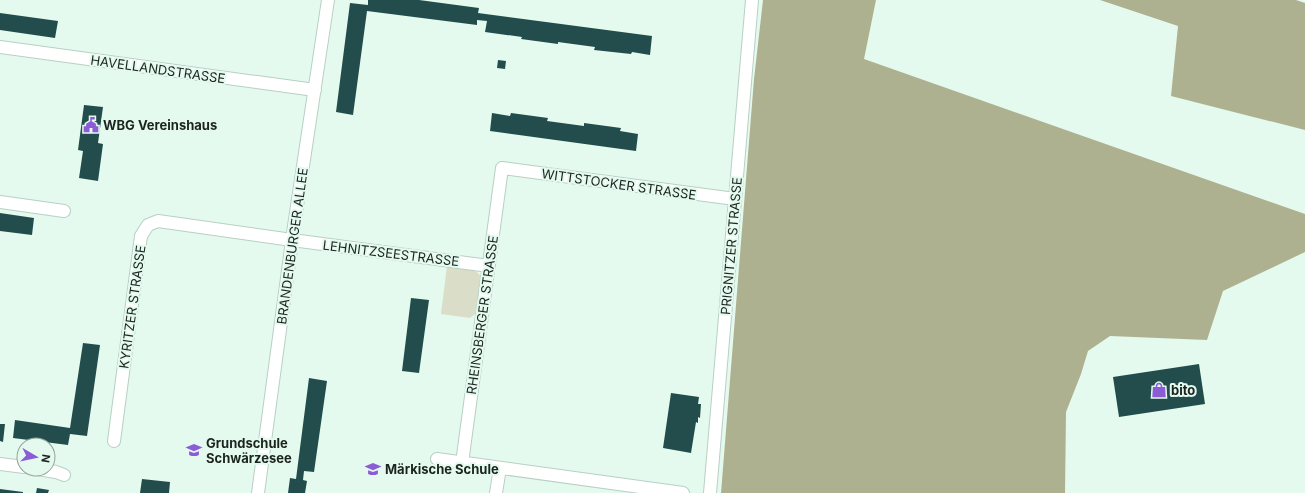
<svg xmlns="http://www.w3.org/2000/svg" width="1305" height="493" font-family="Inter,sans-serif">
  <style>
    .green { fill: #daddc7 }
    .forest { fill: #aeb18f }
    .building { fill: #224d4c }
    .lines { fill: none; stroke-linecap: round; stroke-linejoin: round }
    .minor-casing { stroke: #b9cfc5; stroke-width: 14 }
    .minor { stroke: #fff; stroke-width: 12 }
    .labels { text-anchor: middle; stroke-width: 4; stroke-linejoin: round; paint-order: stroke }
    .street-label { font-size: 13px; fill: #1c2420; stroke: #e4faef }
    .poi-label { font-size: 13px; font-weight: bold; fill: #1c2420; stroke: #e4faef; text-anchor: start }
  </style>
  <rect width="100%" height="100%" fill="#e4faef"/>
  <path class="green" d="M447 266 474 270 481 276 475 314 470 318 441 314Z"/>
  <path class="forest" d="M763 0H876L864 59 1305 214V252L1223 291 1207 340 1110 336 1088 351 1081 374 1066 412 1065 493H721L754 79Z
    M1100 0H1296L1305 3V130L1171 96 1178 26Z"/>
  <path class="building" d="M368 0H419L479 8 478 13 652 36 650 55 632 52 631 54 594 50 595 47 558 42V44L521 39 522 37 485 32 487 21 477 20V25L367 11 353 115 336 112 350 3 368 5Z
    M0 13 58 21 55 38 0 30Z
    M498 60 506 61 505 69 497 68Z
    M84 105 103 107 98 143 103 144 98 181 79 178 83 151 78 150Z
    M492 113 510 116 511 113 548 118 547 121 584 126V123L621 128 620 131 638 134 636 151 490 131Z
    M0 213 34 218 32 235 0 231Z
    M411 298 429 300 419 373 402 371Z
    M83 343 100 345 87 436 70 434 68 445 13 438 15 420 70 428Z
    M1199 364 1205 404 1119 417 1113 377Z
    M309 378 327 381 314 472 304 471 303 480 307 481 305 493H288L290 478 296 479Z
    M671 393 699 397 698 404H701L700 418 698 417V423L696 422 691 453 663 448Z
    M0 424H5L3 442 0 441Z
    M142 479 170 482 169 493H140Z
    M37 488 49 490 48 493H36Z
    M0 489 23 492V493H0Z"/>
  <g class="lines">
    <defs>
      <path id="minor" d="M0 47 315 90
        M0 202 64 211
        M114 441 141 236 148 225 158 221 292 240 489 266
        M437 459 683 493
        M462 463 502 168 735 199
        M0 464 24 467
        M38 469 56 472 64 475
        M258 493 294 226 328 0
        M496 493 500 468
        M710 493 752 0"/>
    </defs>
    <use href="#minor" class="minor-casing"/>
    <use href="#minor" class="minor"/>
  </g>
  <defs>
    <symbol id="civic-bare" viewBox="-9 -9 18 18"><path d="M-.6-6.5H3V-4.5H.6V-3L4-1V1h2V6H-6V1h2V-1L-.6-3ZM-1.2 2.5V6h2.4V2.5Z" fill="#8c5cd6" stroke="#e4faef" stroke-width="2.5" paint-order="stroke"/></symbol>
    <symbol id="shop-bare" viewBox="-9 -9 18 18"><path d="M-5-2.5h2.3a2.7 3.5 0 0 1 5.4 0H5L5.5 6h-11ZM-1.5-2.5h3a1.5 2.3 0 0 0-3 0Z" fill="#8c5cd6" stroke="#e4faef" stroke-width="2.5" paint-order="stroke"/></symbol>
    <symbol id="school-bare" viewBox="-9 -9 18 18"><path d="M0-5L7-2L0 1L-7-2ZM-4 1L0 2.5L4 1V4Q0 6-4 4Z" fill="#8c5cd6" stroke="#e4faef" stroke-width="2.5" paint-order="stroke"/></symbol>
  </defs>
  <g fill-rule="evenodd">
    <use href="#civic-bare" x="80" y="114" width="22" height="22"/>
    <use href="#shop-bare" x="1148" y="379" width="22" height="22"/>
    <use href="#school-bare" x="183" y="439" width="22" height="22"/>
    <use href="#school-bare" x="362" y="458" width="22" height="22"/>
  </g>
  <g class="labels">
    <g class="street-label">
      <text transform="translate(158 69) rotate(8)" y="5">HAVELLANDSTRASSE</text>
      <text transform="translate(619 184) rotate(8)" y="5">WITTSTOCKER STRASSE</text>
      <text transform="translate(292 246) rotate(-82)" y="5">BRANDENBURGER ALLEE</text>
      <text transform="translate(731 246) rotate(-85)" y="5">PRIGNITZER STRASSE</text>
      <text transform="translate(391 253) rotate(7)" y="5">LEHNITZSEESTRASSE</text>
      <text transform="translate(132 307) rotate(-82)" y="5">KYRITZER STRASSE</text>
      <text transform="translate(482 315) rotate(-82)" y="5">RHEINSBERGER STRASSE</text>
    </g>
    <g class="poi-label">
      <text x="103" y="130">WBG Vereinshaus</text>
      <text x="1171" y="395">bito</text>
      <text x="206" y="448">Grundschule<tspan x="206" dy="15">Schwärzesee</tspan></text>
      <text x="385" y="474">Märkische Schule</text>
    </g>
  </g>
  <g transform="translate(36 457) rotate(99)"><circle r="19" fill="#e4faef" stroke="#94a49c"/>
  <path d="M0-3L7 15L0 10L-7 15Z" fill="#8c5cd6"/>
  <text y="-6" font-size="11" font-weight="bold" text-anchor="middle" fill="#1c2420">N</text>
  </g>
</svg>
